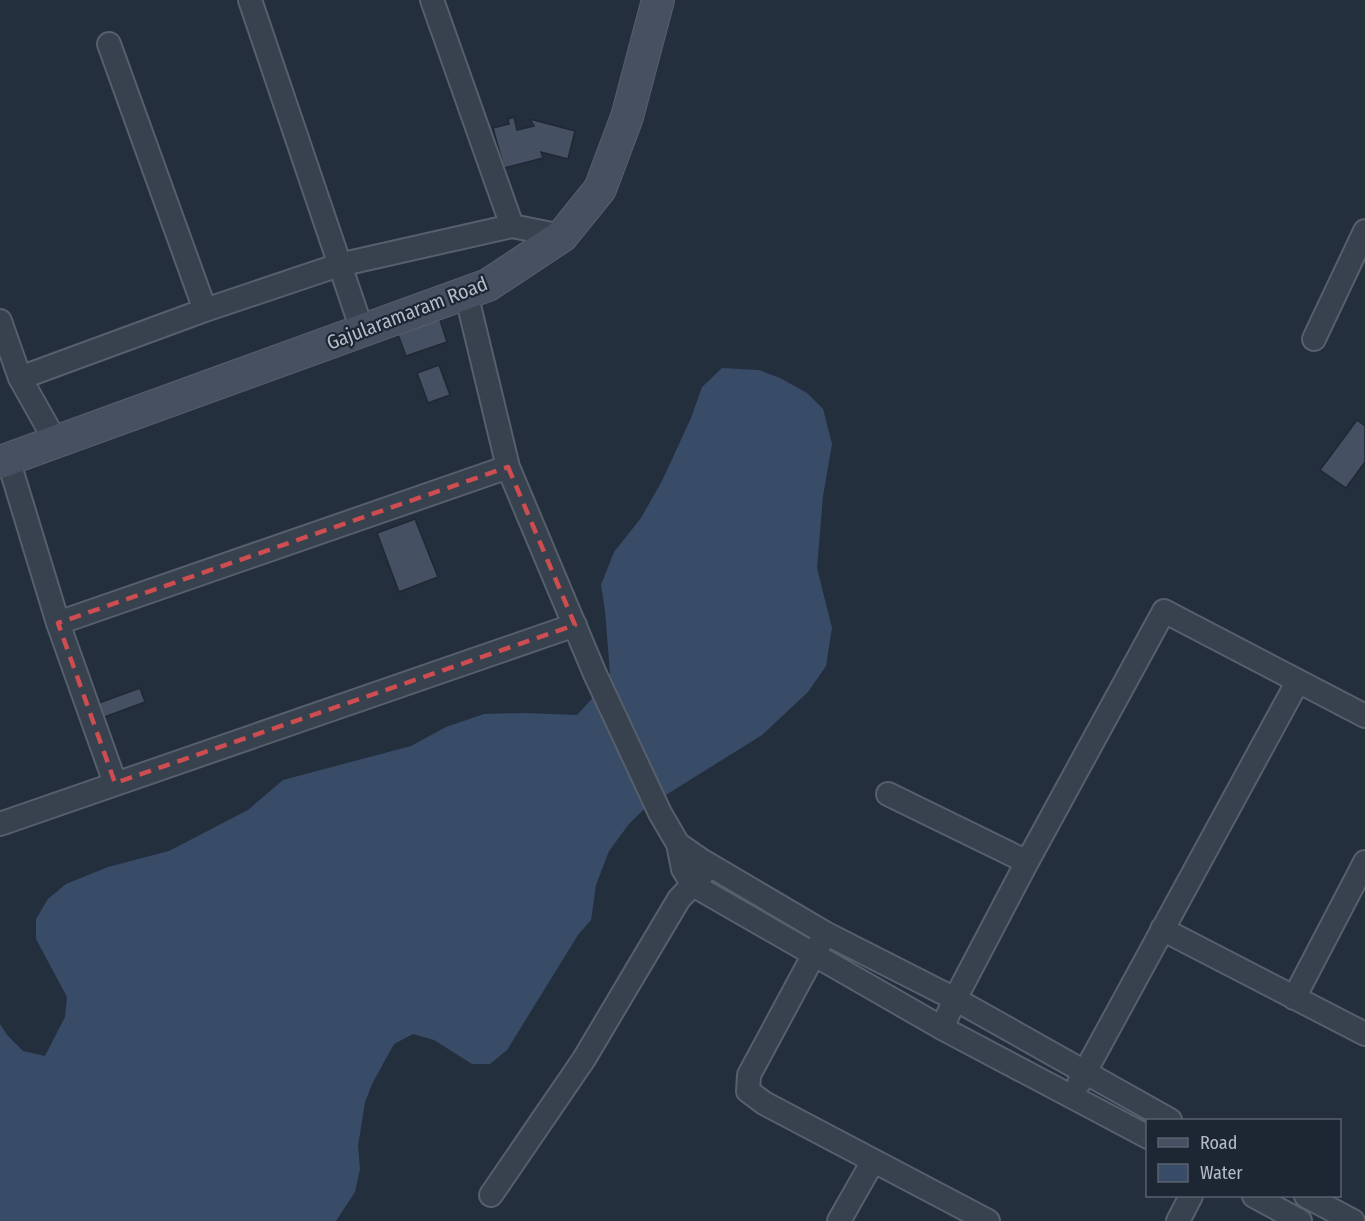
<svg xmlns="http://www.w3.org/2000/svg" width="1365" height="1221" font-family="'Fira Sans Condensed',sans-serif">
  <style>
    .water { fill: #394c67 }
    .building { fill: #455162; stroke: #1f2835; stroke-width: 1.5 }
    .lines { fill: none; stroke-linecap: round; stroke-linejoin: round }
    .street-casing { stroke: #565f6c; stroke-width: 26 }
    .secondary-casing { stroke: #565f6c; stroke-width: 34 }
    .street { stroke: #38414e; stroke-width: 22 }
    .secondary { stroke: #465061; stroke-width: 32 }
    .marked { fill: none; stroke: #ce4d50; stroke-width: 4.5; stroke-dasharray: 12 8; stroke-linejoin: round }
    .labels { text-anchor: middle; stroke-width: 4.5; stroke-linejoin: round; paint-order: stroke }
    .street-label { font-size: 20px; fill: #b4bcc9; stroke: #1d2633 }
  </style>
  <rect width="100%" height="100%" fill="#242f3e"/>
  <path class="water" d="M722 368 759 370 780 378 807 393 823 409 832 444 823 496 817 568 832 628 826 666 808 692 762 735 645 808 629 824 609 851 596 885 591 920 578 935 507 1050 490 1064H472L434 1040 413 1034 394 1044 373 1082 365 1102 358 1146 360 1169 355 1192 336 1221H0V1024L7 1035 23 1051 45 1056 65 1017 67 997 36 939V919L48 899 66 884 108 867 169 851 248 810 283 780 411 746 446 727 484 714 524 713 577 715 599 691 610 673 605 610 601 585 614 552 641 518 662 481 691 418 702 387Z"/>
  <path class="building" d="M514 117 517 130 534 126 530 119 575 131 568 159 541 152 543 158 504 168 493 128 509 124 508 119Z
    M439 317 447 342 406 356 397 332Z
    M439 365 450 395 428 403 417 373Z
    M1357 420 1365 426V462L1346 488 1320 470Z
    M415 519 438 577 399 592 377 533Z
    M140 688 145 702 102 718 96 704Z"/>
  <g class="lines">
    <defs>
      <path id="street" d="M250 0 362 330
        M432 0 512 226
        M109 44 205 310
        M466 293 508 467 595 674 660 813 678 844 683 869 693 885 942 1028 1148 1137
        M0 321 20 378 56 442
        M1314 339 1365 231
        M20 378 205 310 339 265 512 226 562 236
        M8 459 58 623 115 783
        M58 623 508 467
        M888 794 1027 862
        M0 824 575 625
        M678 844 701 860 825 933 955 999 1170 1120
        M1162 929 1365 1034
        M820 943 749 1075 748 1091 764 1103 988 1221
        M1294 998 1365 862
        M942 1028 955 999 1027 862 1164 611 1365 716
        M1079 1083 1298 681
        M491 1195 584 1059 679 899 702 875
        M1254 1196 1300 1221
        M1306 1196 1353 1221
        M839 1221 873 1161
        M1178 1221 1191 1196"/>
      <path id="secondary" d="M0 462 488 285 562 236 600 189 627 117 658 0"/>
    </defs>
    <use href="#street" class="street-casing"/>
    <use href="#secondary" class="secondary-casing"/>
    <use href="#street" class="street"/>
    <use href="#secondary" class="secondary"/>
  </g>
  <path class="marked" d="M508 467 575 625 115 783 58 623Z"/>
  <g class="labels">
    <g class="street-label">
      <text transform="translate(407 313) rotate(-21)" y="7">Gajularamaram Road</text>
    </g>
  </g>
  <rect x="1146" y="1119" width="195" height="78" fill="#1d2633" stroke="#59626f" stroke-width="1.5"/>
  <rect x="1158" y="1138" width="30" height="9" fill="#465061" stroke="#59626f" stroke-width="1.5"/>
  <text x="1200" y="1149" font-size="18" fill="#b4bcc9">Road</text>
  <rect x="1158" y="1164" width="30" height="18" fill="#394c67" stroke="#59626f" stroke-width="1.5"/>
  <text x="1200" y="1179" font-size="18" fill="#b4bcc9">Water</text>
</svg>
